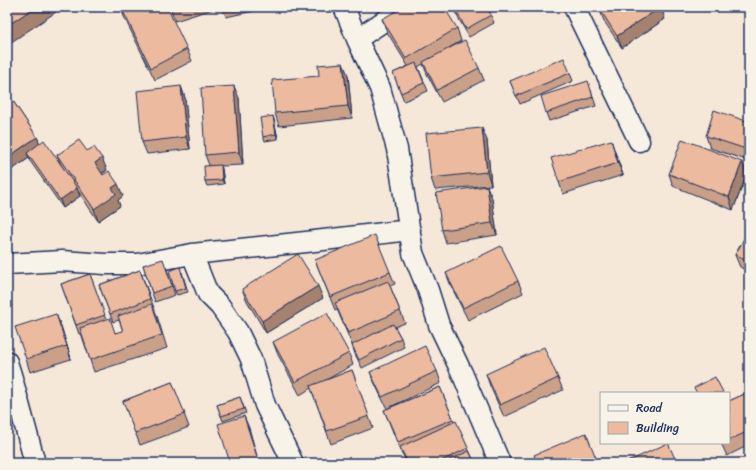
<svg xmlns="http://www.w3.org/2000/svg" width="756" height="470" font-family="Sriracha,sans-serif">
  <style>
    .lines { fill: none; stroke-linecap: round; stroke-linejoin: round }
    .minor-casing { stroke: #1b2f5e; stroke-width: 23 }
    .minor { stroke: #f7f3e8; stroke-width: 20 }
    .wall { fill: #cba088; stroke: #1b2f5e }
    .shaded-wall { fill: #a5826f; stroke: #1b2f5e }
    .building { fill: #ecba9e; stroke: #1b2f5e }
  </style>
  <rect width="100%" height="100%" fill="#f5e8d9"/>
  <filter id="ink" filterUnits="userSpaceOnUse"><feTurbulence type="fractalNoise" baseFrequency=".025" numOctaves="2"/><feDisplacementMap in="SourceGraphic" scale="8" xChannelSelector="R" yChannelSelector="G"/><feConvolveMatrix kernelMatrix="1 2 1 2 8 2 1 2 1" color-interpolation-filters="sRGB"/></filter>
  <g filter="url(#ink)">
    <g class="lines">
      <defs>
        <path id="minor" d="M344 7 357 39 380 88 397 149 413 253 428 290 439 325 462 373 500 463
          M574 7 639 141
          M357 39 405 7
          M192 254 208 294 220 306 238 332 251 359 265 405 293 463
          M7 264 62 261 105 264H137L192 254 306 242 410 230
          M7 362 12 378 35 463"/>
      </defs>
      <use href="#minor" class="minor-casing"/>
      <use href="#minor" class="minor"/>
    </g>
    <path class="wall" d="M121 7 187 49 192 61 155 80 124 17Z
      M170 7H216V8L175 21Z
      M222 7H272L226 17Z
      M452 7H487L491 15 494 23 469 37Z
      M509 7H517L511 10Z
      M599 8 665 19 622 48 604 21Z
      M382 19 457 28 461 41 447 49 479 68 484 80 442 102 427 74 423 64 418 67 428 91 404 101 393 73 408 66 387 32Z
      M570 73 573 81 520 104 510 81Z
      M348 75 352 118 279 126 275 113Z
      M181 86 185 98 190 149 147 154 142 142Z
      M591 90 596 106 549 121 546 113Z
      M7 92 37 137 40 144 61 165 57 155 87 151 107 170 102 174 123 196 118 200 120 206 98 221 78 191 80 196 63 208 30 161 29 158 10 171 7 167Z
      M239 98 243 165 221 166 222 169 224 184 207 186 205 181 209 165 205 155Z
      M273 116 274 120 278 139 265 141 263 137Z
      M749 122V161L710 148 706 136Z
      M487 140 491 185 435 190 431 178Z
      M615 152 623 175 563 194 559 182Z
      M669 174H747L733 210 673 186Z
      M492 198 497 235 446 243 442 230Z
      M749 230V272L740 267 735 255Z
      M315 260 390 272 395 284 390 286 405 323 395 327 401 338 404 347 362 368 355 354 352 345 337 309 335 310Z
      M143 265 166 267 175 295 155 302Z
      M140 270 157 316 167 348 94 372 81 333 79 334 61 284 90 274 106 320 115 333 123 331 119 320 113 322 99 285Z
      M182 272 188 292 177 295 175 291Z
      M446 273 518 281 523 293 468 320 451 286Z
      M242 289 323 298 266 333 247 301Z
      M61 326 71 359 30 372 26 359Z
      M273 342 349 353 353 365 324 381 352 370 373 428 331 444 311 388 300 395 278 355Z
      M437 371 441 383 388 408 440 387 454 421 468 448 475 463H406L403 454 402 455 389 422 384 410 387 409 375 384 370 372Z
      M486 374 558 378 563 390 504 417 490 386Z
      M172 382 189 427 140 445 123 401Z
      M749 392V445L727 456 721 443H729V401Z
      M240 397 246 413 223 421 217 405Z"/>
    <path class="shaded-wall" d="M35 7H54L56 12 7 45V26Z
      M661 7 665 19 622 48 617 36Z
      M343 63 348 75 352 118 348 106Z
      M181 86 185 98 190 149 186 137Z
      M234 86 239 98 243 165 239 152Z
      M273 116 274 120 278 139 276 134Z
      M482 128 487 140 491 185 487 172Z
      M37 137 42 149 27 153 29 158 10 171 7 164V158Z
      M611 140 615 152 623 175 618 163Z
      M102 158 107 170 99 175 95 163Z
      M742 162 747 174 733 210 729 197Z
      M221 165 222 169 224 184 222 180Z
      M118 184 123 196 118 200 120 206 98 221 94 209 112 188Z
      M487 186 492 198 497 235 492 223Z
      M77 188 80 196 63 208 60 200Z
      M318 286 323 298 266 333 262 321Z
      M56 314 61 326 71 359 67 346Z
      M244 416 249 428 259 463Z"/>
    <path class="building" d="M7 7H35L7 26Z
      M121 7H167L187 49 151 68Z
      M403 7H444L457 28 406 59 382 19Z
      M454 7H487L491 15 466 29Z
      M602 7H661L617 36 599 8Z
      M465 40 479 68 437 90 423 62Z
      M564 58 570 73 516 96 510 81Z
      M343 63 348 106 275 113 272 80 319 76 318 65Z
      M416 63 424 83 401 93 393 73Z
      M588 81 593 97 546 113 541 96Z
      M181 86 186 137 142 142 137 91Z
      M234 86 239 152 205 155 201 88Z
      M7 92 37 137 7 158Z
      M714 110 749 122V150L706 136Z
      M273 116 276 134 263 137 260 118Z
      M482 128 487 172 431 178 426 133Z
      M682 139 742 162 729 197 669 174Z
      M44 140 77 188 60 200 27 153Z
      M79 140 87 151 94 147 102 158 95 163 103 175 109 171 118 184 112 188 116 194 94 209 57 155Z
      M611 140 618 163 559 182 551 158Z
      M221 165 222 180 205 181 204 166Z
      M487 186 492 223 442 230 436 193Z
      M749 230V262L735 255Z
      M375 235 390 272 330 297 315 260Z
      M501 246 518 281 463 308 446 273Z
      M298 254 318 286 262 321 242 289Z
      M163 259 172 286 152 293 143 265Z
      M180 267 186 288 175 291 169 271Z
      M140 270 150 299 110 314 99 285Z
      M90 274 105 315 76 325 61 284Z
      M388 281 400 311 348 333 335 303Z
      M152 304 162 335 90 360 80 328 110 318 115 333 123 331 118 316Z
      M327 313 349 353 295 382 273 342Z
      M56 314 67 346 26 359 15 327Z
      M393 324 401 338 359 360 352 345Z
      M425 346 437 371 382 397 370 372Z
      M544 347 558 378 500 405 486 374Z
      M352 370 369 416 327 431 310 386Z
      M715 377 723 392 721 393H697L694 388Z
      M172 382 185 414 135 433 123 401Z
      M440 387 453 419 398 442 384 410Z
      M749 392V431L729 440V401Z
      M240 397 244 409 221 416 217 405Z
      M244 416 259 463H230L218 424Z
      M456 421 468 448 437 463H408L400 447Z
      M586 433 598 463H537L534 455Z
      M668 443 677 463H625Z
      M469 451 475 463H443Z
      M130 457 133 463H114Z"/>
  </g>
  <rect width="756" height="470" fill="none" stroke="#f7f3e8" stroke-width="24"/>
  <rect x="12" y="12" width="732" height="446" fill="none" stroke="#1b2f5e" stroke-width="1.5" filter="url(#ink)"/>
  <rect x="600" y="392" width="130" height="52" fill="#f7f3e8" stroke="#9fa5b1"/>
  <rect x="608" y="405" width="20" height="6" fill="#f7f3e8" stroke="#9fa5b1"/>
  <text x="636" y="412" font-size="12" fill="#1b2f5e">Road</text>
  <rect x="608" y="422" width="20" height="12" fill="#ecba9e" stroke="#9fa5b1"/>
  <text x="636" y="432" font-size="12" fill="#1b2f5e">Building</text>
</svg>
